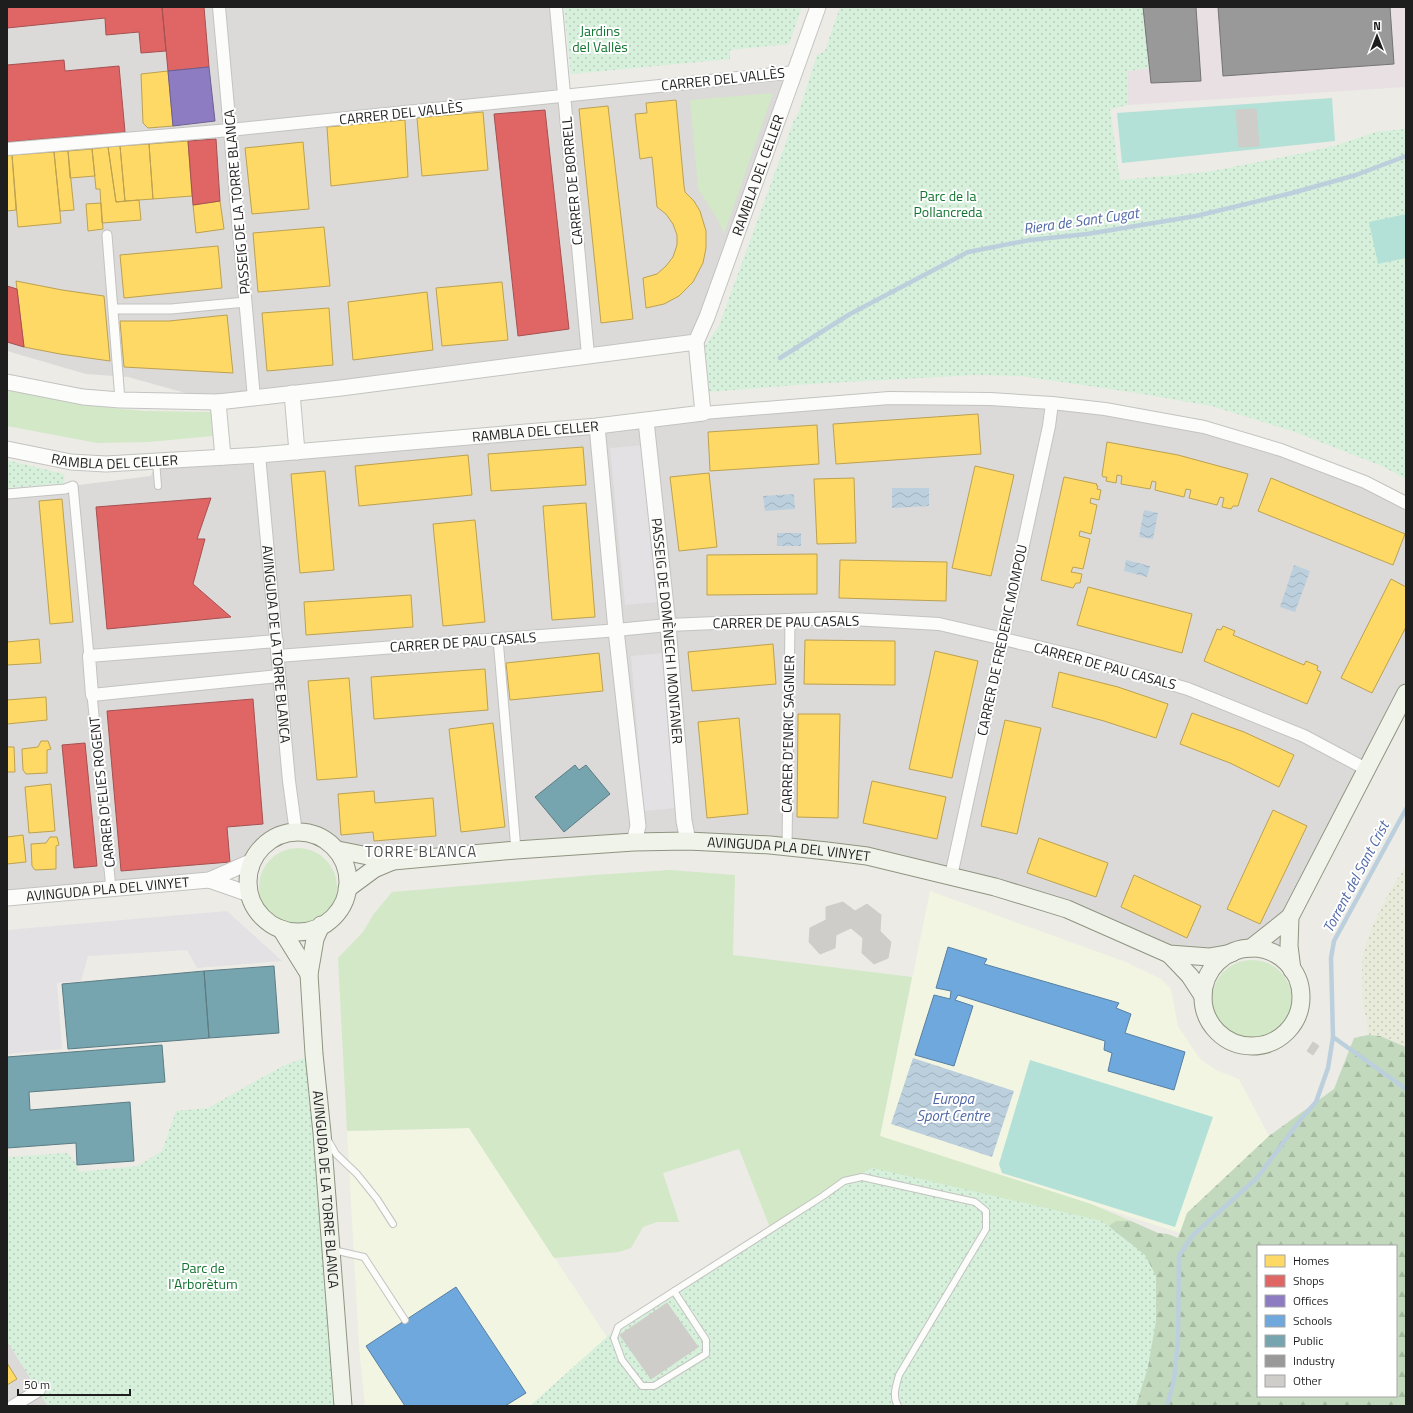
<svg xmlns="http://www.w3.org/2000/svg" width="1413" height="1413" font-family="'Titillium Web',sans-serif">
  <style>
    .residential { fill: #dbdad8 }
    .industrial { fill: #e9e0e3 }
    .education { fill: #f2f5e2 }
    .farmland { fill: url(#farmland-dots) }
    .grass { fill: #d2e8c7 }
    .forest { fill: url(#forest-firs); fill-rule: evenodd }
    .park { fill: url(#park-dots) }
    .pitch { fill: #b4e1d7 }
    .plaza { fill: #e3e1e4 }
    .water { fill: url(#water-waves) }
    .homes { fill: #ffd966; stroke: #bca150 }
    .shops { fill: #e06666; stroke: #a65050 }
    .offices { fill: #8e7cc3; stroke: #6c6092 }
    .schools { fill: #6fa8dc; stroke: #577fa3 }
    .public { fill: #76a5af; stroke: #5c7c84 }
    .industry { fill: #999; stroke: #747474 }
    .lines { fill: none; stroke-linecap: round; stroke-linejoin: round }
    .stream { stroke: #bccfdd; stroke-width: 4.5 }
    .building { fill: #cfcdc9; stroke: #cfcdc8 }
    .service-casing { stroke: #c3c3c1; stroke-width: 8 }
    .pedestrian-casing { stroke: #c3c3c1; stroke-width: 11 }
    .minor-casing { stroke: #c3c3c1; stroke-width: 14 }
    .tertiary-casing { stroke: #c3c3c1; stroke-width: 17 }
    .secondary-casing { stroke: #8f9480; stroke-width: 19 }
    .service { stroke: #fcfcfb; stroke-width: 6 }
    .pedestrian { stroke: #fcfcfb; stroke-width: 9 }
    .minor { stroke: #fcfcfb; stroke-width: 12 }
    .tertiary { stroke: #fcfcfb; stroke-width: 15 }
    .secondary { stroke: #f0f3ea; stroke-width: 17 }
    .labels { text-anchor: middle; stroke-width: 4; stroke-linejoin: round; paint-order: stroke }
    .park-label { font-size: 14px; fill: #137430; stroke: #fff }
    .street-label { font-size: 14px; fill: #1e1e1e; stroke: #fff }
    .water-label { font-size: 15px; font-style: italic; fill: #5169a6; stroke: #fff }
    .neighbourhood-label { font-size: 15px; letter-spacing: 1px; fill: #515151; stroke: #fff }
  </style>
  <defs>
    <pattern id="farmland-dots" width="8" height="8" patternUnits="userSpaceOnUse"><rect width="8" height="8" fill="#e8ebda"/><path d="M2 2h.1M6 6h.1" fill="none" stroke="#c7c9bb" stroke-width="1.8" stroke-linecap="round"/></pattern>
    <pattern id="forest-firs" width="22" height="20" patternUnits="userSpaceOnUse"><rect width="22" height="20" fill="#c2d9bd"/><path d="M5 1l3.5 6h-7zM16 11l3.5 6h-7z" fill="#a6baa2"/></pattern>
    <pattern id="park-dots" width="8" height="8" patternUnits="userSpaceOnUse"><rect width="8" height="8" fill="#d6f0db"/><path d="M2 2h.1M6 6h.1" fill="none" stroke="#b7cdbc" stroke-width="1.8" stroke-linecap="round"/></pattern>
    <pattern id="water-waves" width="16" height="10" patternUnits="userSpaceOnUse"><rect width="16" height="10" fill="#bccfdd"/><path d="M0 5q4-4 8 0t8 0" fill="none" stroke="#a1b1bd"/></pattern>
  </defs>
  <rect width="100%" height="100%" fill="#ecebe6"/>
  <path class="residential" d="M7 7H556L565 96 795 72 696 342 218 402 128 377 86 374 7 351Z
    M990 399 1204 427 1406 503V693L1290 917 1285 960 1273 952 1262 949H1244L1225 957H1209L1120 933 867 856 688 841 393 861 310 834 296 833 278 837 265 845 250 862 209 880 7 898V494L151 476 156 461 703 413Z
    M7 1341 48 1406H7Z"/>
  <path class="industrial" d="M1143 7H1406V87L1128 105V71L1150 68Z"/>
  <path class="education" d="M930 891 1126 962 1161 979 1171 989 1178 1026 1200 1059 1216 1070 1239 1079 1269 1136 1187 1213 1180 1233 880 1136Z
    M469 1128 607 1337 530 1406H365L359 1347 347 1131Z"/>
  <path class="farmland" d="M1406 866V1047L1392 1040 1368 1035 1367 1021 1363 1006 1362 967 1363 954 1372 927 1390 891Z"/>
  <path class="grass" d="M773 93 724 234 718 220 698 189 690 100Z
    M7 387 111 408 146 411 212 412 213 436 149 442 97 443 7 426Z
    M259 887a39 39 0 1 1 78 0a39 39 0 1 1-78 0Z
    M670 870 735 875 733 955 912 977 880 1136 1091 1204 1131 1221 1111 1228 771 1230 739 1149 663 1173 679 1222H657L643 1227 631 1248 619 1252 554 1258 469 1128 347 1131 338 958 363 932 373 915 392 892 594 875Z
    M1212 1000a40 40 0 1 1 80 0a40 40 0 1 1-80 0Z"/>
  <path class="forest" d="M1368 1035 1380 1036 1406 1047V1406H983L1100 1232 1116 1221H1131L1158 1233 1168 1234 1178 1238 1187 1213 1269 1136 1334 1089 1354 1038ZM1258 1246H1396V1396H1258Z"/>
  <path class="park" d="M564 7H802L789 44 730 50V59L571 74Z
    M840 7H1143L1150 68 1128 71V105L1110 109 1120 180 1207 172 1304 153 1337 145 1376 132 1406 129V479L1382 466 1295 432 1212 406 1137 393 1021 376 976 375 809 384 709 392 705 346 719 326 794 120 798 114 817 55 825 51Z
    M7 460 64 474 65 489 57 490 56 484 7 488Z
    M314 1054 343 1406H48L7 1341V1157L67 1153 77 1165 79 1172 138 1166 162 1151 176 1111 208 1108 283 1066Z
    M873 1168 1102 1221 1145 1255 1156 1276V1321L1148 1367 1136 1406H530L618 1327 844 1181Z"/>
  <path class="pitch" d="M1332 98 1335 141 1122 163 1117 113Z
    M1406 214V258L1378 264 1369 222Z
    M1030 1060 1213 1117 1175 1227 1002 1173 999 1164Z"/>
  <path class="plaza" d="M644 445 659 602 625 605 610 448Z
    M663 653 677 808 644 811 631 656Z
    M227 911 282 961 197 968 187 950 88 956 81 981 57 983 62 1049 7 1054V930Z"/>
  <path class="water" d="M892 488H929V506L892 508Z
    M794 494 795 509 765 511 763 496Z
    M1144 510 1158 513 1153 539 1139 537Z
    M777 533H801V546H777Z
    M1126 560 1150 566 1147 577 1124 571Z
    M1294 565 1310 571 1295 612 1280 607Z
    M913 1058 1014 1091 992 1157 891 1124Z"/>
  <path class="homes" d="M168 71 173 126 148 128 143 123 141 74Z
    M676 100 684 186 685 192 694 201 700 211 706 231V248L703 263 693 282 679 296 664 304 646 308 643 278 657 274 666 266 673 257 677 245V235L673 224 666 214 657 207 652 157 640 159 635 114 647 113 646 103Z
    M608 106 633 319 601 323 579 109Z
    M483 112 488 170 422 176 417 118Z
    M405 120 408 177 331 186 327 127Z
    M188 141 192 196 153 199 149 144Z
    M303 142 309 209 252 214 245 148Z
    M149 144 153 199 125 201 120 146Z
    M120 146 125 201 116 202 108 147Z
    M108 147 116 202 139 200 141 220 102 223 100 189H96L92 149Z
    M92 149 95 176 70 178 68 151Z
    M68 151 74 210 60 211 54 152Z
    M54 152 61 223 18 227 12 155Z
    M12 155 16 210 7 211V156Z
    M220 201 224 229 196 233 193 205Z
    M101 203 103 229 88 231 86 204Z
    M324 227 330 286 258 292 253 233Z
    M218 246 222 288 124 298 120 255Z
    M16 281 62 290 104 296 110 361 60 354 24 347Z
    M502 282 508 340 442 346 436 288Z
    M427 292 433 350 353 360 348 302Z
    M329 308 333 365 267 371 262 313Z
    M227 315 233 373 124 367 120 321H169Z
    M978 414 981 454 836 464 833 424Z
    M817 425 819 464 710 471 708 432Z
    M1107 442 1178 455 1248 474 1238 506H1233L1231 509 1222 507 1224 498 1220 497 1217 505 1189 498 1191 490 1186 489 1184 497 1155 490 1156 482 1152 481 1150 489 1121 484 1122 476 1117 475 1116 483 1106 481 1107 477H1103L1102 475Z
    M583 447 586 485 491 491 488 454Z
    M468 455 472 495 359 506 355 466Z
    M975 466 1014 475 991 576 952 568Z
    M325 471 334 570 300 573 291 474Z
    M709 473 717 547 679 551 670 477Z
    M1064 477 1097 484 1096 485 1098 486 1097 489 1101 490 1099 500 1091 498 1090 503 1097 505 1091 534 1080 531 1079 536 1090 539 1083 569 1073 567 1071 572 1082 574 1080 583H1076L1073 588 1041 580Z
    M854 478 856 543 817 544 814 479Z
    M1271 478 1405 534 1393 565 1258 511Z
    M62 499 73 622 50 624 39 501Z
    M586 503 595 617 552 620 543 506Z
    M475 520 485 622 443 626 433 524Z
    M817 554V594L707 595V555Z
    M840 560 947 562 946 601 839 598Z
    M1391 579 1406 587V627L1372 693 1341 678Z
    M1088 587 1192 614 1182 653 1077 625Z
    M411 595 413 627 306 635 304 602Z
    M1223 626 1235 631 1233 635 1304 665 1306 661 1318 666 1317 670 1321 672 1307 704 1204 661 1217 629 1221 630Z
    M39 639 41 663 7 665V642Z
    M805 640 895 641V685L804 684Z
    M773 644 776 684 692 691 688 652Z
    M935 651 978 661 952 778 909 769Z
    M599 653 603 691 510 700 506 663Z
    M485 669 488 710 374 719 371 677Z
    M1059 672 1118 687 1168 704 1156 738 1104 721 1052 707Z
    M349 678 357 777 317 780 308 681Z
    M46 697 47 720 7 724V700Z
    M1192 713 1244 732 1294 755 1279 787 1230 763 1180 744Z
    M798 714H840L838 818 797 817Z
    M739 718 748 814 707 818 698 722Z
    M1005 720 1041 728 1017 834 981 826Z
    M493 723 505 827 461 832 449 729Z
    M41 741H48L51 749 47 750V773L26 774 23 770 22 749 38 747Z
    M7 747H14L15 772H7Z
    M872 781 946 797 937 839 863 823Z
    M51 784 55 831 29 833 25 787Z
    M374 791 375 803 433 798 436 836 374 841 373 832 341 835 338 794Z
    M1273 810 1307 826 1260 924 1227 909Z
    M23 835 26 862 7 864V837Z
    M50 837H57L59 845 56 846V869L35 870 32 866 31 844 46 843Z
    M1039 838 1108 863 1096 897 1027 873Z
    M1134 875 1201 906 1187 938 1121 907Z
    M7 1363 17 1379 7 1385Z"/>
  <path class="shops" d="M7 7H162L166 51 141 53 139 32 106 35 105 18 7 28Z
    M162 7H204L209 67 168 71Z
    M64 60 65 71 119 66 125 132 7 142V65Z
    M545 110 569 329 518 336 494 114Z
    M216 139 220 201 193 205 188 141Z
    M7 286 17 289 24 347 7 342Z
    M211 498 197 539H205L193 584 231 617 107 629 96 507Z
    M253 699 263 824 227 827 230 862 121 871 107 711Z
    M85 743 97 866 74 868 62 745Z"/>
  <path class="offices" d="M209 67 215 121 173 126 168 71Z"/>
  <path class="schools" d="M948 947 987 959 984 964 1119 1003 1116 1008 1131 1014 1125 1033 1185 1052 1174 1090 1108 1071 1112 1053 1104 1050 1105 1041 958 995 955 1000 973 1006 954 1066 915 1055 934 995 950 999 951 991 936 988Z
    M456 1287 526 1393 505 1406H405L366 1346Z"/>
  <path class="public" d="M575 765 579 770 586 765 610 794 564 832 535 797Z
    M274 966 279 1033 209 1038 204 971Z
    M204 971 209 1038 68 1049 62 984Z
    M162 1045 165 1082 29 1092 30 1110 130 1102 134 1161 77 1165 76 1143 7 1148V1057Z"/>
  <path class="industry" d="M1143 7H1196L1201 81 1151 83Z
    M1218 7H1390L1394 64 1223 76Z"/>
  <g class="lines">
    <path class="stream" d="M780 358 850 314 968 252 1030 240 1087 234 1196 216 1292 193 1356 175 1406 156
      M1333 1037 1406 1089
      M1167 1406 1174 1380 1178 1340 1179 1256 1193 1235 1257 1178 1301 1119 1316 1102 1328 1068 1333 1037 1331 958 1334 941 1406 809"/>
  </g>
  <path class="building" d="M1256 109 1259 146 1239 147 1236 110Z
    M843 902 855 911 867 904 881 915 880 931 891 942 888 958 874 964 862 953 863 938 851 928 836 935 835 948 820 954 809 942 810 928 826 920V907Z
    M1313 1042 1319 1046 1313 1055 1307 1051Z
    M667 1303 698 1347 651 1379 620 1335Z"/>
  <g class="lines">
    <defs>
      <path id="service" d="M156 461 158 486
        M328 1140 336 1154 357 1174 377 1199 393 1224
        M333 1250 364 1257 405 1320
        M674 1291 706 1340V1354L654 1386H642L622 1360 614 1338 618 1327 823 1196 844 1181 862 1177 975 1202 986 1211V1229L899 1375C896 1386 892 1396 898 1406"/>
      <path id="pedestrian" d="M107 235 120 400
        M113 309H171L246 302
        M7 494 65 489 73 486 89 656
        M498 639 516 850
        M92 695 111 889
        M787 847 790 620"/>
      <g id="minor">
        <path d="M219 7 254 398"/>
        <path d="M556 7 588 355"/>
        <path d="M7 149 230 130 795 72"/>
        <path d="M703 413 889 398 990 399 1052 403 1105 409 1204 427 1281 450 1365 482 1406 503"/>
        <path id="s1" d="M259 455 289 781 296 833"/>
        <path d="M277 641 89 656 92 695 279 676"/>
        <path d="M278 656 606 631 668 625 835 618 939 624 1076 656 1188 689 1304 736 1366 769"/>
        <path d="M951 876 1049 426 1052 403"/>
        <path d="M13 1406 39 1390"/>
      </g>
      <g id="tertiary">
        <path d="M7 382 83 397 120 400 218 402 341 388 696 342"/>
        <path d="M292 393 297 452"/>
        <path d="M218 402 223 457"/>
        <path id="s2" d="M646 421 668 625 684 821 688 841"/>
        <path d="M597 426 616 630 638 826 634 842"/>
        <path id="s3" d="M7 449 71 462 106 464 259 455 597 426 703 413 696 342 707 317 818 7"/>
        <path d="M209 880 249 894"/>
        <path id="s4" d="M7 898 209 880 250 862"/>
      </g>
      <g id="secondary">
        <circle cx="298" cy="882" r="50"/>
        <path id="s5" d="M338 850 393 861 516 850 634 842 688 841 770 845 827 851 867 856 995 887 1067 909 1169 954 1209 957 1232 953"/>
        <path d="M347 889 374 869 393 861"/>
        <path id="s6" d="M321 925 315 939 309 974 314 1054 322 1133 343 1406"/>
        <path d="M281 929 309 974"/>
        <path d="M1251 948 1290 917"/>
        <circle cx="1252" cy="997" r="49"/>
        <path d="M1169 954 1190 976 1203 996"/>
        <path d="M1292 970 1289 946 1290 917 1406 693"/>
      </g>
    </defs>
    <use href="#service" class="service-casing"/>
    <use href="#pedestrian" class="pedestrian-casing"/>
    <use href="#minor" class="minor-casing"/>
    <use href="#tertiary" class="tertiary-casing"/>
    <use href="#secondary" class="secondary-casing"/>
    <use href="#service" class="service"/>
    <use href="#pedestrian" class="pedestrian"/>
    <use href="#minor" class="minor"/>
    <use href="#tertiary" class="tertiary"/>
    <use href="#secondary" class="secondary"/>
  </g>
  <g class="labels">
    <g class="park-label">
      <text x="600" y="36">Jardins<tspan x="600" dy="16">del Vallès</tspan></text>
      <text x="948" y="201">Parc de la<tspan x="948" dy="16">Pollancreda</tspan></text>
      <text x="203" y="1273">Parc de<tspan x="203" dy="16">l'Arborètum</tspan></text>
    </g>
    <g class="street-label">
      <text transform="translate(723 79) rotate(-6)" y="5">CARRER DEL VALLÈS</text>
      <text transform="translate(401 113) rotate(-6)" y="5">CARRER DEL VALLÈS</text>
      <text dy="5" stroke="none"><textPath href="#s3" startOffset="949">RAMBLA DEL CELLER</textPath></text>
      <text transform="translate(572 181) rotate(-95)" y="5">CARRER DE BORRELL</text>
      <text transform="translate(237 202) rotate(-95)" y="5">PASSEIG DE LA TORRE BLANCA</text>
      <text dy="5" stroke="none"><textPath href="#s3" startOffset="531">RAMBLA DEL CELLER</textPath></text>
      <text dy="5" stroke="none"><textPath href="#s3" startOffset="109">RAMBLA DEL CELLER</textPath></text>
      <text transform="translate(786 622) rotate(-1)" y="5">CARRER DE PAU CASALS</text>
      <text dy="5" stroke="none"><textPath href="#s2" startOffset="211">PASSEIG DE DOMÈNECH I MONTANER</textPath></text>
      <text transform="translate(1002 640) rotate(-78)" y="5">CARRER DE FREDERIC MOMPOU</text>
      <text transform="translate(463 642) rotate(-4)" y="5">CARRER DE PAU CASALS</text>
      <text dy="5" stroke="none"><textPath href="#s1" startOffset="190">AVINGUDA DE LA TORRE BLANCA</textPath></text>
      <text transform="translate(1105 666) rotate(15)" y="5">CARRER DE PAU CASALS</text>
      <text transform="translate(788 734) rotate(-89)" y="5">CARRER D'ENRIC SAGNIER</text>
      <text transform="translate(102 792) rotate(-96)" y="5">CARRER D'ELIES ROGENT</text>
      <text dy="5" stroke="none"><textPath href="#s5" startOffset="453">AVINGUDA PLA DEL VINYET</textPath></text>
      <text dy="5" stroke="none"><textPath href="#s4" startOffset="101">AVINGUDA PLA DEL VINYET</textPath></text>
      <text dy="5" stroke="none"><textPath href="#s6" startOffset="267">AVINGUDA DE LA TORRE BLANCA</textPath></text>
    </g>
    <g class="water-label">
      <text transform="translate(1081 221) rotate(-8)" y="5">Riera de Sant Cugat</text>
      <text transform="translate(1356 877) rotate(-62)" y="5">Torrent del Sant Crist</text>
      <text x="953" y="1104">Europa<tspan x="953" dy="17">Sport Centre</tspan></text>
    </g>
    <g class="neighbourhood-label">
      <text x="421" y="857">TORRE BLANCA</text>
    </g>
  </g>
  <rect width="1413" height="1413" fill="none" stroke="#1e1e1e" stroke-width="16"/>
  <rect x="1257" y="1245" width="140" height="152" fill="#ffffff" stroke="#a5a5a5"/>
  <rect x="1265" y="1255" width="20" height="12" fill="#ffd966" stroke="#a5a5a5"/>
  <text x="1293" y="1265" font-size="12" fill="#1e1e1e">Homes</text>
  <rect x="1265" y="1275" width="20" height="12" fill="#e06666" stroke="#a5a5a5"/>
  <text x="1293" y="1285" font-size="12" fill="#1e1e1e">Shops</text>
  <rect x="1265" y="1295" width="20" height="12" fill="#8e7cc3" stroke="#a5a5a5"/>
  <text x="1293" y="1305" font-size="12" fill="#1e1e1e">Offices</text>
  <rect x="1265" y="1315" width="20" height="12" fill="#6fa8dc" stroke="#a5a5a5"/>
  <text x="1293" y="1325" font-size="12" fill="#1e1e1e">Schools</text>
  <rect x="1265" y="1335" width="20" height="12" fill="#76a5af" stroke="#a5a5a5"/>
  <text x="1293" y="1345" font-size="12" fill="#1e1e1e">Public</text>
  <rect x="1265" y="1355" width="20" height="12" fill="#999999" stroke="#a5a5a5"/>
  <text x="1293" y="1365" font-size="12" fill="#1e1e1e">Industry</text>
  <rect x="1265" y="1375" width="20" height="12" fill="#cfcdc9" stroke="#a5a5a5"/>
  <text x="1293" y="1385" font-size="12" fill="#1e1e1e">Other</text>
  <g transform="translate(1377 36)" stroke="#ffffff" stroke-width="3" paint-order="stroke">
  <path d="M0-3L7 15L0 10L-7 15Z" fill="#1e1e1e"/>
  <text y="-6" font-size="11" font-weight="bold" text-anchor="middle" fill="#1e1e1e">N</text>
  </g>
  <path d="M18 1389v6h112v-6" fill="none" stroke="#1e1e1e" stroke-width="2"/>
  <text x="24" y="1389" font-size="12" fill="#1e1e1e" stroke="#ffffff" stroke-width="3" paint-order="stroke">50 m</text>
</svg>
